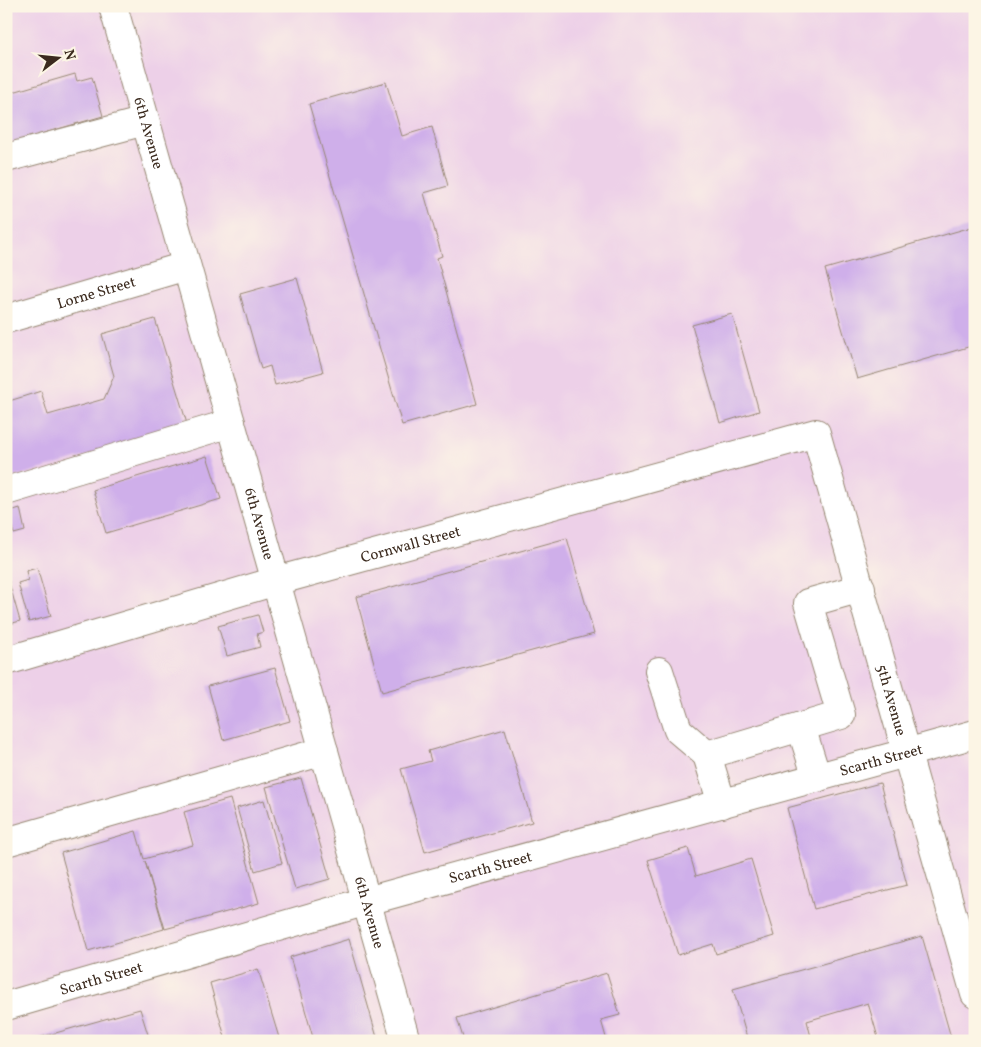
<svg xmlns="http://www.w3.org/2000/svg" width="981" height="1047" font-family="Vollkorn,serif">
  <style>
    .built { fill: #edd0e8 }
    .building { fill: #cfafea }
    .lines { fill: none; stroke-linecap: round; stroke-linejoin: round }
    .minor-casing { stroke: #968772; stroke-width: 30 }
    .minor { stroke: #fff; stroke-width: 28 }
    .labels { text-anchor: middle; stroke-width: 4; stroke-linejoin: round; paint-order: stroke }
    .street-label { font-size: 15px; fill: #3b2a1e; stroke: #fcf5e5 }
  </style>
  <rect width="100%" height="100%" fill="#fcf5e5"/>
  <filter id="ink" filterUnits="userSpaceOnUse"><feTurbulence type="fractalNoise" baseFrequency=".02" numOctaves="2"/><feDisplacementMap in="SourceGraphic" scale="10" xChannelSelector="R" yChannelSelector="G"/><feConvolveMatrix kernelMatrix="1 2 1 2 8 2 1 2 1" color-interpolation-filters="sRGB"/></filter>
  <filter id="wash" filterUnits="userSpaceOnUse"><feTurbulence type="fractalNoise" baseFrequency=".0096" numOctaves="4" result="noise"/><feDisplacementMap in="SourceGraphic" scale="20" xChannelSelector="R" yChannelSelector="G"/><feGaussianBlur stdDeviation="1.12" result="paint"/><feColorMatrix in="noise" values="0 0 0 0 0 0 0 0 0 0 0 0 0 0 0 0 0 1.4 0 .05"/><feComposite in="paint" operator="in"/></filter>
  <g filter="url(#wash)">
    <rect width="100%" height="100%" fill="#f0e4c6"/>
    <path class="built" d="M6 6H975V1041H6Z"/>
    <g id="blocks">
      <path class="building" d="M75 74 77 81 92 77 103 116 6 144V94Z
        M386 82 402 136 432 127 448 186 424 193 442 256 437 258 477 404 402 425 309 104Z
        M975 226V345L857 379 825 269Z
        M297 278 323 372 275 385 270 366 261 369 240 294Z
        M732 314 759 411 720 423 692 325Z
        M155 319 188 427 6 479V402L41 391 48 415 104 399 114 376 102 334Z
        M207 456 221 499 106 533 93 490Z
        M20 508 25 531 14 534 7 512Z
        M567 538 594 634 382 692 356 597Z
        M37 568 51 616 29 622 18 583 28 580 26 571Z
        M8 579 20 621 6 625V580Z
        M258 615 263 632 257 634 260 647 227 656 218 626Z
        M275 668 290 721 223 740 208 686Z
        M505 729 532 822 425 852 401 769 431 761 428 751Z
        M301 778 330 879 295 889 266 787Z
        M880 783 907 885 814 909 787 808Z
        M230 799 259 903 165 929 145 861 164 929 88 951 61 853 136 831 144 859 193 845 184 812Z
        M264 800 282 863 255 871 237 808Z
        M688 848 696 876 751 859 774 936 716 954 713 944 678 955 648 860Z
        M922 936 952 1041H879L868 1003 807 1021 812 1041H748L733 989Z
        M349 939 378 1041H314L290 957Z
        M258 969 280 1041H226L210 983Z
        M607 973 620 1015 601 1020 607 1041H464L457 1018Z
        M140 1009 150 1041H31V1040Z"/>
    </g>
  </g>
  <g filter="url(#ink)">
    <use href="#blocks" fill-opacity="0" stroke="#968772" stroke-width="1"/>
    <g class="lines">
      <defs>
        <g id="minor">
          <path id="s1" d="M113 6 406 1041"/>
          <path d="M6 158 145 121"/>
          <path id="s2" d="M6 319 186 266"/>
          <path d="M6 491 231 423"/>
          <path id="s3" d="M6 661 276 581 816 433 975 994"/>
          <path d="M659 671 678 730 707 755"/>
          <path d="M801 727 817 778"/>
          <path d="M722 804 707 755 841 715 808 603 861 588"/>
          <path d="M6 842 324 751"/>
          <path id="s4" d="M6 1006 367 901 975 734"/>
        </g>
      </defs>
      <use href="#minor" class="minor-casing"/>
      <use href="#minor" class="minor"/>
    </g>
  </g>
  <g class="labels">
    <g class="street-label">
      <text dy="5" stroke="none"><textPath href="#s1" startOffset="132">6th Avenue</textPath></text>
      <text dy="5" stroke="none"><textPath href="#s2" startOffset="94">Lorne Street</textPath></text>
      <text dy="5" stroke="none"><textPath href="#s1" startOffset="538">6th Avenue</textPath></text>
      <text dy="5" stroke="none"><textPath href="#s3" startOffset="421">Cornwall Street</textPath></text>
      <text dy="5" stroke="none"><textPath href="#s3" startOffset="1119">5th Avenue</textPath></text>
      <text dy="5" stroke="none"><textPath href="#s4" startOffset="909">Scarth Street</textPath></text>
      <text dy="5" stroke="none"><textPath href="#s4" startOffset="504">Scarth Street</textPath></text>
      <text dy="5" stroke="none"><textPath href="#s1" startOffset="942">6th Avenue</textPath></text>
      <text dy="5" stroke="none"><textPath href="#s4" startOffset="99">Scarth Street</textPath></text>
    </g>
  </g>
  <rect width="981" height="1047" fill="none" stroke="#fcf5e5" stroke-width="25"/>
  <g transform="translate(58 58) rotate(74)" stroke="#fcf5e5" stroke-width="4" paint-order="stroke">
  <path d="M0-4L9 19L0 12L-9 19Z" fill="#3b2a1e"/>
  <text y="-8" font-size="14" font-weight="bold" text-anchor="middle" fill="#3b2a1e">N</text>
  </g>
</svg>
